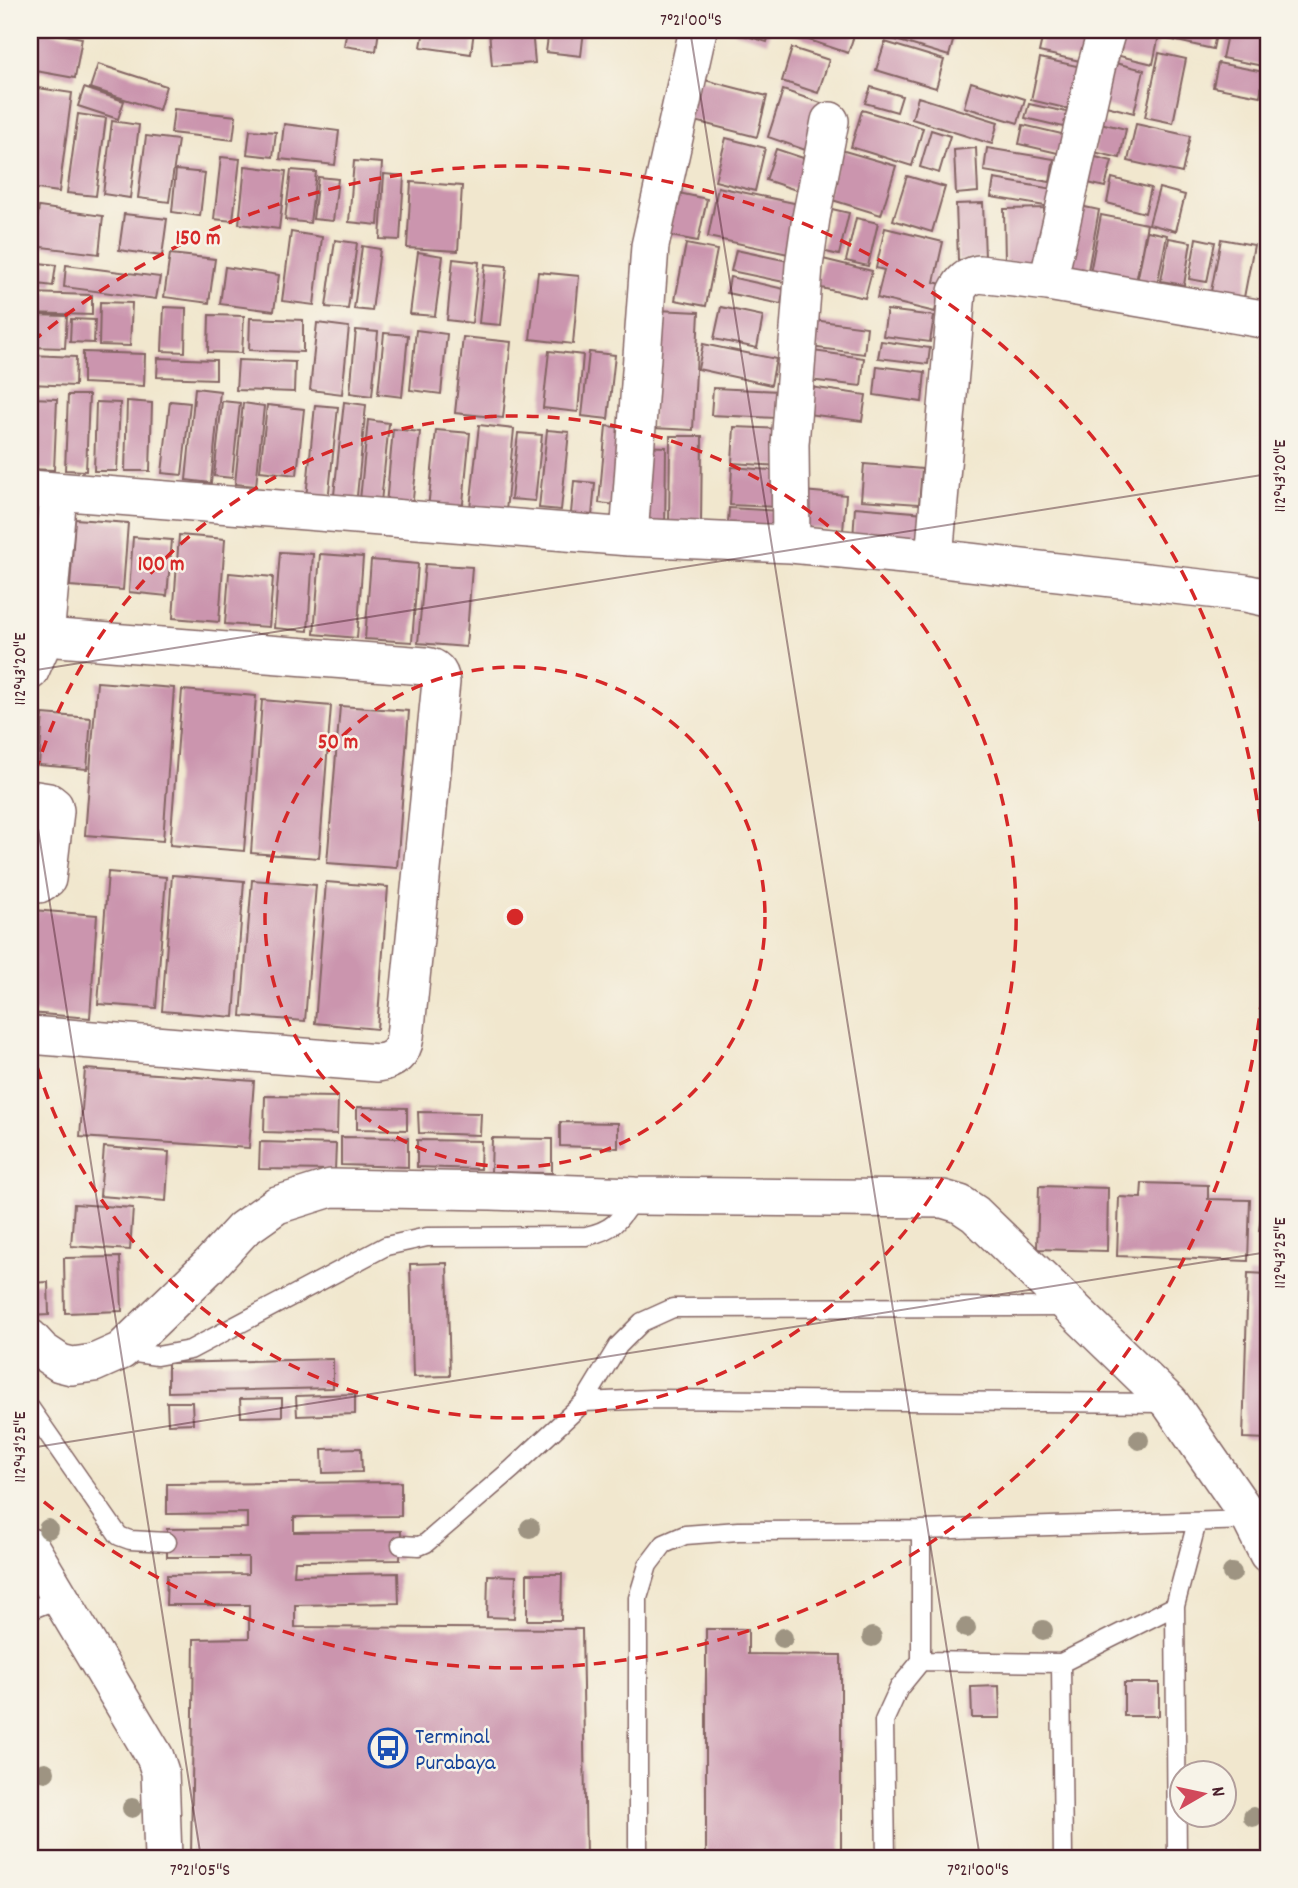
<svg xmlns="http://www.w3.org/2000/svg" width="1298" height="1888" font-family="Dekko,sans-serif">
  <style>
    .building { fill: #cb95ae }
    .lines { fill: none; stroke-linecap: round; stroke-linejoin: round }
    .lane-casing { stroke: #846564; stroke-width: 21 }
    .street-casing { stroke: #846564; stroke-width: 40 }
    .lane { stroke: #fff; stroke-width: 18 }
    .street { stroke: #fff; stroke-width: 37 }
    .tree { fill: #9e9482 }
    .ticks { fill: none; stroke: #4a1f2b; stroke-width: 2; stroke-opacity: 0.45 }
    .ring { fill: none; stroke: #d62828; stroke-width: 3.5; stroke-dasharray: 12 9 }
    .labels { text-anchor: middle; stroke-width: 5; stroke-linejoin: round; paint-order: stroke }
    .transit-label { font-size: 23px; fill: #164399; stroke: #f7f3e8; text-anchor: start }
    .centre { fill: #d62828; stroke: #f7f3e8; stroke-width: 3.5 }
    .ring-label { font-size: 21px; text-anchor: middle; font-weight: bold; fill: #d62828; stroke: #f7f3e8; stroke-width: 5; stroke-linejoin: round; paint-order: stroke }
    .neatline { fill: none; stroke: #4a1f2b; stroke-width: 2.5 }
    .ticks-label { font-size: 18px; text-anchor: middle; fill: #4a1f2b }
  </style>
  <rect width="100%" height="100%" fill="#f7f3e8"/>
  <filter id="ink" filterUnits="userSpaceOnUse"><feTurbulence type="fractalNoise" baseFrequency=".0143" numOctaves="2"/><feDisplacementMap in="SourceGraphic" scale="14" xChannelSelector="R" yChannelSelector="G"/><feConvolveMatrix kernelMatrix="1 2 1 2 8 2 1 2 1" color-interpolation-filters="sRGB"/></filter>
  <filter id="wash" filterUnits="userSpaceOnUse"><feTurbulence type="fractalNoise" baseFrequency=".00686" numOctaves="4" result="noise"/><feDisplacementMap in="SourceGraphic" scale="28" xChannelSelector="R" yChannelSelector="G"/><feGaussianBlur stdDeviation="1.57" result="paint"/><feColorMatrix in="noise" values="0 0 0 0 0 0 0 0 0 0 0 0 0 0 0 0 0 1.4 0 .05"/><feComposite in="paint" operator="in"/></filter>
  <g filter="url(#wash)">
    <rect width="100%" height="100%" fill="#f1e7ce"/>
    <g id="blocks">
      <path class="building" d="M36 30 82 38 75 78 30 70Z
        M347 30H379L376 51 344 46Z
        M424 30H474L471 54 421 47Z
        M489 30H532L535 63 492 66Z
        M549 30H584L581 56 546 52Z
        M727 30H770L767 42Z
        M792 30H856L848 53 791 34Z
        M888 30H956L949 56 886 37Z
        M1044 30H1096L1089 63 1039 52Z
        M1112 30H1160L1153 64 1107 53Z
        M1170 30H1217L1213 49 1168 39Z
        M1228 30 1268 37V67L1222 58Z
        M885 42 944 60 936 88 876 70Z
        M792 48 829 60 818 93 782 81Z
        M1159 53 1186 59 1173 123 1145 117Z
        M1040 58 1095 70 1086 113 1031 100Z
        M1107 61 1144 70 1134 113 1098 104Z
        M1218 63 1264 72 1260 96 1213 87Z
        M98 64 166 86 159 110 90 88Z
        M697 78 767 96 757 137 687 119Z
        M971 82 1025 99 1018 123 964 107Z
        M871 87 902 96 897 112 865 103Z
        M38 88 72 93 59 192 30 188V150Z
        M84 88 124 101 118 119 78 106Z
        M783 90 830 106 814 153 768 137Z
        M918 97 998 122 992 144 912 119Z
        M1029 104 1076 114 1072 129 1025 118Z
        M174 109 236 116 233 140 171 133Z
        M862 110 923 128 912 166 851 147Z
        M78 114 106 118 96 196 67 193Z
        M112 121 139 125 130 198 103 194Z
        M1100 123 1126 129 1120 158 1094 152Z
        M284 124 339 131 335 165 280 159Z
        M1136 124 1190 136 1182 173 1128 161Z
        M1023 125 1066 135 1062 154 1019 144Z
        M250 130 276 132 273 157 247 154Z
        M931 130 950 136 939 173 920 167Z
        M146 136 178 140 169 202 138 198Z
        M726 138 765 148 755 191 715 181Z
        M976 148 978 192 956 194 954 150Z
        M987 148 1054 159 1050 182 984 171Z
        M776 149 809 160 799 191 766 180Z
        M841 150 896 166 881 215 826 198Z
        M1087 155 1112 161 1105 187 1080 181Z
        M221 157 240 159 233 221 214 219Z
        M354 161 382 163 378 225 349 222Z
        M245 166 286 171 279 229 239 224Z
        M176 170 205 173 200 216 172 212Z
        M291 170 316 172 310 223 285 220Z
        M384 174 404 176 400 240 380 239Z
        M907 176 945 187 932 232 893 220Z
        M318 177 338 179 333 221 313 219Z
        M1112 178 1151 188 1145 213 1107 203Z
        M994 179 1053 189 1051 207 991 197Z
        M411 182 462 186 458 251 407 248Z
        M718 187 808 206 798 256 708 237Z
        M1159 188 1185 195 1176 231 1149 224Z
        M674 192 707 199 698 241 665 235Z
        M983 203 985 258 958 260 956 204Z
        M1080 206 1099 210 1087 276 1068 272Z
        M39 207 103 216 99 254 33 246Z
        M1044 208 1045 262H1005L1004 209Z
        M832 209 849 213 839 255 822 251Z
        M124 214 167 219 162 256 119 250Z
        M1101 215 1147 224 1136 282 1090 273Z
        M856 218 878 223 868 266 846 261Z
        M885 228 943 242 934 282 941 284 935 312 877 298 884 270 876 268Z
        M1147 231 1167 235 1157 286 1137 282Z
        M291 232 322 237 314 305 282 301Z
        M1169 238 1191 242 1184 285 1161 281Z
        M1196 238 1215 242 1207 282 1189 279Z
        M1221 239 1254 245 1242 308 1209 302Z
        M335 240 357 243 348 309 326 307Z
        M686 244 717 250 706 306 675 300Z
        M362 246 380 249 372 311 354 309Z
        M736 250 788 261 784 282 731 271Z
        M418 252 443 256 435 316 410 314Z
        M170 254 215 259 209 303 164 297Z
        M453 259 479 262 472 323 447 320Z
        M823 259 872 271 865 298 817 287Z
        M30 262 56 265 53 286 30 283Z
        M485 264 507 266 501 325 479 323Z
        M66 265 160 277 156 299 64 287Z
        M225 267 279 275 274 311 220 304Z
        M538 272 579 276 573 344 530 339Z
        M730 277 784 289 781 304 727 293Z
        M30 293 92 295V315L30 313Z
        M100 302 132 303 130 346 99 345Z
        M164 307 186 308 185 352 162 351Z
        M721 307 763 316 757 348 714 339Z
        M657 310 699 312 693 430 652 428Z
        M887 310 934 316 930 342 883 336Z
        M30 315 67 316 65 348 30 347Z
        M209 315 244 316 242 353 208 352Z
        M250 318 303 320V352L249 350Z
        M71 319 95 320 94 343 70 342Z
        M813 320 867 327 864 354 810 347Z
        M317 323 349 327 342 394 310 390Z
        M356 330 378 332 372 396 350 393Z
        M416 330 447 334 441 394 410 390Z
        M384 333 408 335 402 397 378 394Z
        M463 337 511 342 503 418 455 413Z
        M881 341 930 348 928 364 878 358Z
        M703 344 776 359 771 385 698 369Z
        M549 351 583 355 578 412 543 408Z
        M813 351 864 358 861 386 809 380Z
        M83 352 145 354 144 386 83 383Z
        M589 352 615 355 608 419 582 416Z
        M30 355 76 357 75 386 30 384Z
        M158 358 216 360V379L157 377Z
        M238 360 295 362 294 392 236 390Z
        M877 366 925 372 922 402 874 395Z
        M810 387 866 395 862 421 807 414Z
        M195 388 220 391 211 483 186 480Z
        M713 388 779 391 777 418 711 415Z
        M68 395H89L86 471 65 470Z
        M30 398 57 399 54 470 30 469Z
        M127 401 152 403 150 471H125Z
        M170 401 190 403 182 475 162 473Z
        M222 401 240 403 232 478 214 476Z
        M96 402 120 403 117 471H94Z
        M344 402 366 405 356 506 333 504Z
        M243 403 264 406 256 486 235 484Z
        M267 405 304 409 297 475 260 471Z
        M315 405 338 407 328 501 306 498Z
        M368 420 389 423 381 502 360 500Z
        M479 425 514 429 505 521 469 518Z
        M606 426 625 428 617 505 599 503Z
        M734 427 782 429 780 466 732 463Z
        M393 429 420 432 412 508 386 505Z
        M436 430 470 433 461 523 427 519Z
        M547 430 569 432 561 510 539 508Z
        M518 433 542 435 535 501 511 499Z
        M670 436H702L701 525H669Z
        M638 446 666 447 665 533H637Z
        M864 464 922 469 919 504 861 500Z
        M732 467 783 471 781 507 730 505Z
        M574 481 595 483 591 527 570 524Z
        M803 491 846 495 843 531 800 527Z
        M855 507 925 513 922 545 853 540Z
        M729 508 780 511 779 541 727 538Z
        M75 519 128 523 123 590 70 586Z
        M179 535 225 539 219 622 173 618Z
        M133 537 172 540 167 596 129 592Z
        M30 544H35L32 580H30Z
        M280 552 313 554 308 631 274 628Z
        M320 554 363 557 357 638 314 634Z
        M371 560 418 564 412 642 365 639Z
        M425 564 472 567 466 647 418 643Z
        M229 573 273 577 269 627 225 624Z
        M97 682 174 688 163 841 85 835Z
        M182 690 256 696 244 851 170 845Z
        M262 700 331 706 319 858 251 853Z
        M340 706 409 711 397 868 327 863Z
        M43 714 91 718 87 769 39 765Z
        M108 872 166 877 156 1008 98 1004Z
        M172 875 244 881 234 1017 162 1011Z
        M252 880 316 885 305 1021 241 1016Z
        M326 882 388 887 377 1029 315 1023Z
        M32 910 97 915 90 1018 30 1013V932Z
        M85 1069 254 1081 249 1148 80 1137Z
        M265 1096 338 1097 337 1134 264 1132Z
        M357 1107 407 1108V1130L357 1129Z
        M418 1112 481 1113 480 1135 419 1133Z
        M560 1122 618 1123V1148L560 1146Z
        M341 1137 408 1138V1167L341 1165Z
        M492 1138 552 1139V1173L491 1172Z
        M417 1140 481 1141 480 1169 417 1167Z
        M260 1142 336 1144 335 1170 259 1169Z
        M104 1147 169 1152 166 1201 100 1196Z
        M1142 1183 1208 1185V1199L1250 1200 1248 1261 1117 1256 1119 1197 1141 1198Z
        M1039 1186 1108 1188 1107 1251 1037 1249Z
        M1265 1191 1268 1192V1233L1259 1231Z
        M74 1204 133 1208 130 1250 71 1246Z
        M120 1257 122 1311 65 1313 64 1258Z
        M447 1263 450 1376 413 1377 410 1264Z
        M1248 1273 1268 1274V1439L1243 1438Z
        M48 1282 49 1315 30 1316V1283Z
        M333 1359V1388L168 1392V1363Z
        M355 1394V1414L297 1416 296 1396Z
        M282 1398V1416L241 1417 240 1399Z
        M167 1402H192L193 1423 168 1424Z
        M361 1448 362 1472 323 1473 322 1449Z
        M401 1482V1516L294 1517V1532L401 1531 400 1560 295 1561 294 1575 398 1573 399 1603 295 1605V1627L582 1629 586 1858H191L194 1639 249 1638V1605H166L167 1575 248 1574V1557H167V1529L247 1528V1513L167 1514V1484Z
        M527 1574H562L561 1620H527Z
        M488 1575 516 1576 514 1618 487 1617Z
        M706 1629H748V1654L841 1655V1858H706Z
        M1124 1683H1159V1716H1124Z
        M999 1686 1000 1718H972L971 1687Z"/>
    </g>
  </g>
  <g filter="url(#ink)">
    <use href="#blocks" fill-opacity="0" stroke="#846564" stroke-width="2"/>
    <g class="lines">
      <defs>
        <path id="lane" d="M121 1351 157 1356 190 1350 386 1246 427 1237 586 1236C615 1230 620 1219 635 1196
          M584 1402 618 1346 642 1322 673 1308 1068 1307
          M30 1408 119 1536 130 1540 167 1542
          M401 1545 419 1546 426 1543 512 1469 584 1402 652 1399 1166 1403
          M30 1610 60 1598
          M921 1661 1061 1663 1175 1606
          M1061 1663 1063 1858
          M638 1858V1598L648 1565 664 1544 685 1535 738 1531 921 1530 1251 1520
          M886 1858 884 1721 899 1688 921 1661V1530
          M1177 1858 1175 1606 1197 1522"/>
        <path id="street" d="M1048 282 1097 64 1107 30
          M30 489 629 537 791 544 934 558 1245 593 1268 598
          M629 537 650 246 698 30
          M791 544 790 444 804 266 811 218 830 121
          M934 558 957 292C962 281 967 277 979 274L1048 282 1268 320
          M45 637 57 505
          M30 671 45 637 425 666C435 667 440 672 441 682L405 1037C403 1053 393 1061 378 1063L30 1035
          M30 799 49 802 54 806 55 811 47 879 39 884 30 882
          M30 1338 42 1351 60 1363 72 1366 94 1363 121 1351 209 1266 243 1229 277 1205 331 1188 491 1191 635 1196 943 1199 960 1204 975 1214 1170 1403 1251 1520 1268 1554
          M30 1547 155 1757 160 1772 163 1858"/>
      </defs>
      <use href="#lane" class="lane-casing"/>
      <use href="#street" class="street-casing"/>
      <use href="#lane" class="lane"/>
      <use href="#street" class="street"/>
    </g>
    <g class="tree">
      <circle cx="1139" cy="1440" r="10"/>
      <circle cx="530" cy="1528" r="10"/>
      <circle cx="48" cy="1529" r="10"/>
      <circle cx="1232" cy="1573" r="10"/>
      <circle cx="966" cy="1628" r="10"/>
      <circle cx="1043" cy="1630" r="10"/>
      <circle cx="872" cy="1637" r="10"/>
      <circle cx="783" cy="1638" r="10"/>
      <circle cx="45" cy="1772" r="10"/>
      <circle cx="132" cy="1808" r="10"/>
      <circle cx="1253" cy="1817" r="10"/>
    </g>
  </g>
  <path class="ticks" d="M690 30 980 1858M30 671 1268 474M30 778 201 1858M30 1448 1268 1252"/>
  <g class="ring">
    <circle cx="515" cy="917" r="250"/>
    <path d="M30 792A501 501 0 1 1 30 1042"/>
    <path d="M32 342A751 751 0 1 1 32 1492"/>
  </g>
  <defs>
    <symbol id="bus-ring" viewBox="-11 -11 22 22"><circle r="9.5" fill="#f7f3e8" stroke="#1a4fb4" stroke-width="1.5"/><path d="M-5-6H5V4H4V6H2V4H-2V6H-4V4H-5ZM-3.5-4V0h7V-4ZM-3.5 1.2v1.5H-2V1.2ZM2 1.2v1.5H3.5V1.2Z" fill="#1a4fb4"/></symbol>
  </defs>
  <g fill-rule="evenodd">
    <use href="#bus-ring" x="366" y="1726" width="44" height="44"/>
  </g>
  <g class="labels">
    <g class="transit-label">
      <text x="415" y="1743">Terminal<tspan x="415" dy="26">Purabaya</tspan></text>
    </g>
  </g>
  <circle cx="515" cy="917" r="10" class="centre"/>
  <g class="ring-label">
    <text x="198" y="244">150 m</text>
    <text x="161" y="570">100 m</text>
    <text x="338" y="748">50 m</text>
  </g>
  <rect width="1298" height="1888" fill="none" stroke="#f7f3e8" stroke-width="77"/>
  <g transform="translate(1203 1794) rotate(81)"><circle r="33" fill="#f7f3e8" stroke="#b29e9c" stroke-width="2"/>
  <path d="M0-5L12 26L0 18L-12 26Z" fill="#d1495b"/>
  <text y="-10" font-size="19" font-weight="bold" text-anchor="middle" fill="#4a1f2b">N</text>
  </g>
  <rect x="38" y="38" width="1222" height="1812" class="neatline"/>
  <g class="ticks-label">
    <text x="691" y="25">7°21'00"S</text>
    <text transform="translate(1279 476) rotate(-90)" y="6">112°43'20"E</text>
    <text transform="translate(19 669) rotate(-90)" y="6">112°43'20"E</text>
    <text transform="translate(1279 1253) rotate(-90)" y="6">112°43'25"E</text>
    <text transform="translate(19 1447) rotate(-90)" y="6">112°43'25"E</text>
    <text x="200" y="1875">7°21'05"S</text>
    <text x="978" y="1875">7°21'00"S</text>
  </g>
</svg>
